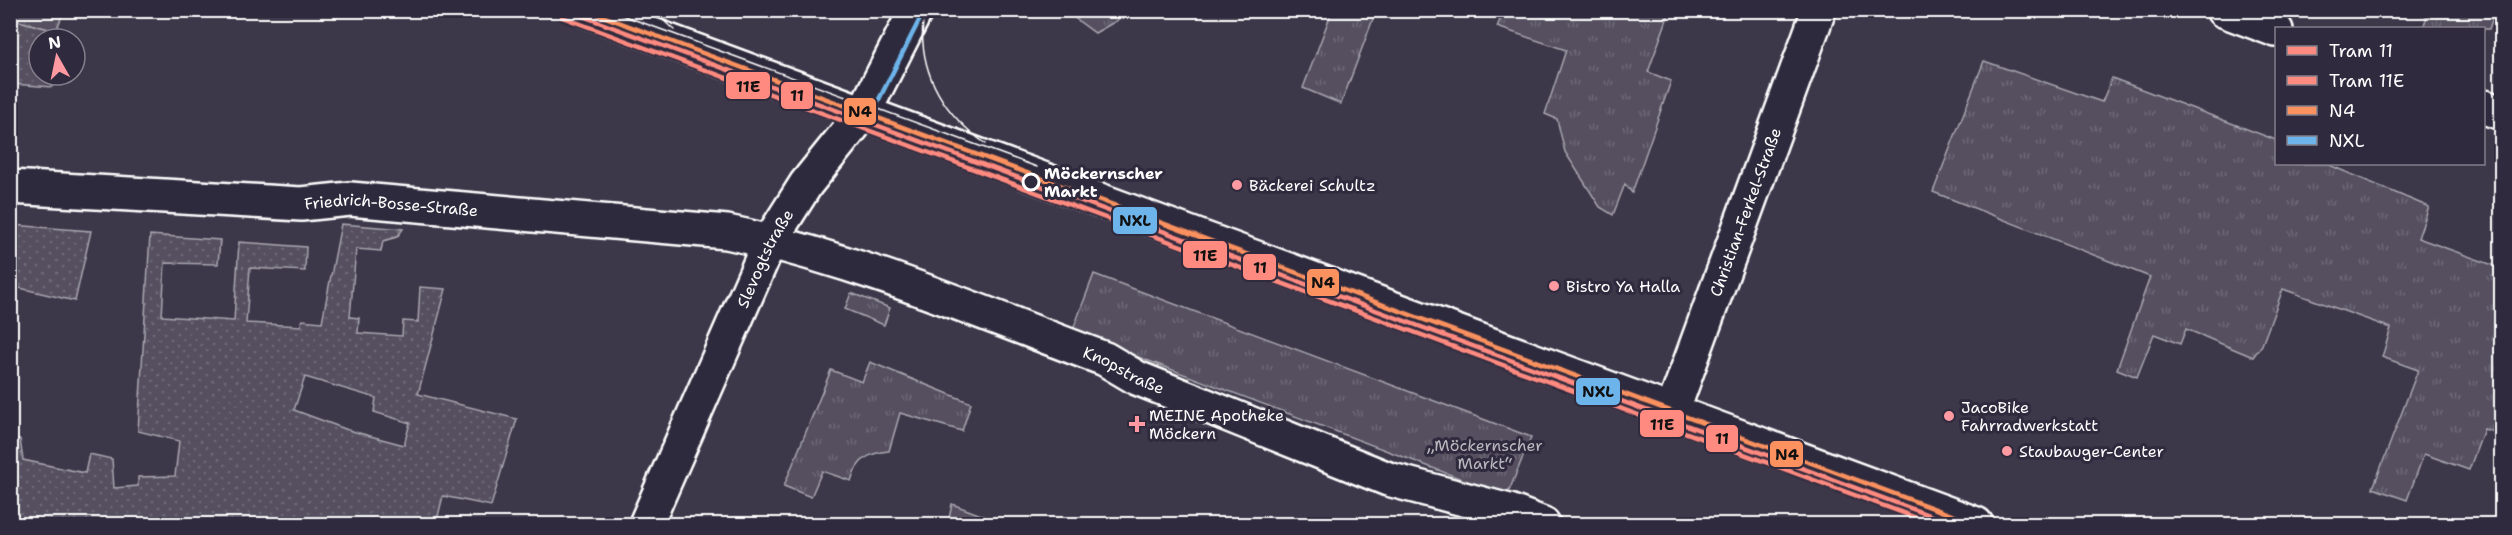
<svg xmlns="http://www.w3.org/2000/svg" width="2512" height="535" font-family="'Shantell Sans',sans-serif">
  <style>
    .grass { fill: url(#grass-tufts); stroke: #aaa8b0; stroke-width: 1.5 }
    .garden { fill: url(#garden-dots); stroke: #aaa8b0; stroke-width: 1.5; fill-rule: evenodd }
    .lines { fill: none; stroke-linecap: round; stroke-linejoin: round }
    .minor-casing { stroke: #fff; stroke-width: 38 }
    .major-casing { stroke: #fff; stroke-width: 38 }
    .minor { stroke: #2f2a3d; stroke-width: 33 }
    .major { stroke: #2f2a3d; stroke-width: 33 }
    .tram { stroke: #fff; stroke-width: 1.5 }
    .bus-1-casing { stroke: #2f2a3d; stroke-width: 9 }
    .bus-2-casing { stroke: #2f2a3d; stroke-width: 9 }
    .bus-1 { stroke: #fa915f; stroke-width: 4.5 }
    .bus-2 { stroke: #6db4ea; stroke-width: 4.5 }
    .tram-1-casing { stroke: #2f2a3d; stroke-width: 9 }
    .tram-2-casing { stroke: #2f2a3d; stroke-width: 9 }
    .tram-1 { stroke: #ff8a80; stroke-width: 4.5 }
    .tram-2 { stroke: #ff8a80; stroke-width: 4.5 }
    .stop-dot { fill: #2f2a3d; stroke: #fff; stroke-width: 3 }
    .poi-dot { fill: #ff9aa2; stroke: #2f2a3d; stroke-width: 2 }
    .labels { text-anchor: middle; stroke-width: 6; stroke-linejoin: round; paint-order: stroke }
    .stop-label { font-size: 16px; font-weight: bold; fill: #fff; stroke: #2f2a3d; text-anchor: start }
    .poi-label { font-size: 16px; fill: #fff; stroke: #2f2a3d; text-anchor: start }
    .street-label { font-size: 16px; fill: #fff; stroke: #2f2a3d }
    .park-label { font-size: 16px; fill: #bbb9bf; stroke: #2f2a3d }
    .line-badge { stroke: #2f2a3d; stroke-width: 2 }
    .pale-badge-label { font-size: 16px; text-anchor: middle; font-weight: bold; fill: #111 }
  </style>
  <defs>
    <pattern id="grass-tufts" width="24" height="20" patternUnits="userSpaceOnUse" patternTransform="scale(1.5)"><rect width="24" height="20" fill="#555060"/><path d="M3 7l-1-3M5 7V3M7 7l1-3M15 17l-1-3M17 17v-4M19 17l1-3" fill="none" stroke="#6e6a78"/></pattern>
    <pattern id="garden-dots" width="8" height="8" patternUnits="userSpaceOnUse" patternTransform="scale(1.5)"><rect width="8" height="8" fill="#555060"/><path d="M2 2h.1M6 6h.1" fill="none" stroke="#6e6a78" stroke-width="1.8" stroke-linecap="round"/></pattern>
  </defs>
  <rect width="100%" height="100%" fill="#3c3749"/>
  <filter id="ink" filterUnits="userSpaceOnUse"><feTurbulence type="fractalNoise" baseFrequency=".0167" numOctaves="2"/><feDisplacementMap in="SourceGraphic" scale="12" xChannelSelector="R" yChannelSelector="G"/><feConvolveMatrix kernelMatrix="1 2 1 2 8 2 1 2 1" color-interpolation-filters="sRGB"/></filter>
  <g filter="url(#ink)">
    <path class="grass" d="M1504 10 1670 11 1648 72 1671 81 1632 193 1625 184 1613 215 1600 207 1565 152 1557 119 1545 114 1566 50 1497 27Z
      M10 11H64L56 31 11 19Z
      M1070 11V10L1134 11 1095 33 1069 14Z
      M1332 11H1376L1341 104 1303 88Z
      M2411 11 2495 10V11L2489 29H2484L2423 28 2427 16Z
      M1984 61 2102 102 2112 78 2276 140V164H2327L2429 207 2418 238 2501 268V434L2484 429 2469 470 2424 454 2407 500 2373 488 2418 370 2382 357 2391 328 2283 289 2262 345 2253 357 2186 329 2180 344 2154 334 2137 377 2117 369 2150 277 1933 192Z
      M1094 274 1531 437 1507 496 1072 332Z
      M851 293 890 308 884 325 845 309Z
      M870 362 971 403 962 431 900 413 889 451C868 453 857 460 851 481L822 471 811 497 784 486 831 370 862 382Z
      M952 504 1005 524H948Z"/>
    <path class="garden" d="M11 19 56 31V39H39V75H53L52 87 12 84Z
      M341 224 403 229 397 237 383 241 381 251 356 249 350 317 359 318 358 333 402 336 403 321 418 322 420 287 446 289 418 394 517 419 491 506 443 496 436 524H11V437L20 439 23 460 85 473 89 454 112 459 114 488 138 486V477L175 476 179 441 138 431 150 235 220 240 218 264 165 263 162 316 234 321 239 242 306 247 305 271 250 268 246 323 301 326 302 320 322 322ZM305 377 376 398 374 412 410 423 404 445 348 430 294 410Z
      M11 225 91 231 75 301 11 286Z"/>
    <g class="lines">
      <defs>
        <g id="minor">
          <path d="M2223 10 2276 30"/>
          <path d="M2484 107 2502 113"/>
          <path id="s1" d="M10 187 301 204 350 199 727 232C857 259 981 313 1105 359L1137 378 1388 479 1509 511 1543 524"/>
          <path id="s2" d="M1672 412 1819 10"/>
          <path id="s3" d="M646 524 770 241 806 184 864 112"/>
        </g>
        <path id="major" d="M585 10 1976 524
          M864 112 916 10"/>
      </defs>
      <use href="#minor" class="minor-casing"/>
      <use href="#major" class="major-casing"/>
      <use href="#minor" class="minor"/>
      <use href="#major" class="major"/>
      <path class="tram" d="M608 10 1037 167
        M652 10 674 30
        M924 10C916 68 939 111 986 144"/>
      <defs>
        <path id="bus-1" d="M586 10 1976 524"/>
        <path id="bus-2" d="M871 115 923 13
          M861 119 1956 524"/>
      </defs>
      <use href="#bus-1" class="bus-1-casing"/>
      <use href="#bus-2" class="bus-2-casing"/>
      <use href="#bus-1" class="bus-1"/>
      <use href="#bus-2" class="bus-2"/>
      <defs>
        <path id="tram-1" d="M566 10 1953 524"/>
        <path id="tram-2" d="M562 17 1933 524"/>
      </defs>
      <use href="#tram-1" class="tram-1-casing"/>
      <use href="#tram-2" class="tram-2-casing"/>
      <use href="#tram-1" class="tram-1"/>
      <use href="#tram-2" class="tram-2"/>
    </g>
  </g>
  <circle class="stop-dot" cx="1031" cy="182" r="8"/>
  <g class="poi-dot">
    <circle cx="1237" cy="185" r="6"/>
    <circle cx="1554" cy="286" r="6"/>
    <circle cx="1949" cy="416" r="6"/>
    <path d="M1134 415h6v6h6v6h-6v6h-6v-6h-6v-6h6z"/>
    <circle cx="2007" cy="451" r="6"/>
  </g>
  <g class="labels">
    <g class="stop-label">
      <text x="1044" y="179">Möckernscher<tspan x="1044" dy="18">Markt</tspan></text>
    </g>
    <g class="poi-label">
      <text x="1249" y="191">Bäckerei Schultz</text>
      <text x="1566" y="292">Bistro Ya Halla</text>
      <text x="1961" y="413">JacoBike<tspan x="1961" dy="18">Fahrradwerkstatt</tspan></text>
      <text x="1149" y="421">MEINE Apotheke<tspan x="1149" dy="18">Möckern</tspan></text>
      <text x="2019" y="457">Staubauger-Center</text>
    </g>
    <g class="street-label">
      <text dy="6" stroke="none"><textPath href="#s1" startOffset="382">Friedrich-Bosse-Straße</textPath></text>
      <text dy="6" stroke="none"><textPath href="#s2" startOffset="213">Christian-Ferkel-Straße</textPath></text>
      <text dy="6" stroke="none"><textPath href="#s3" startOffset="291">Slevogtstraße</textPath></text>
      <text dy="6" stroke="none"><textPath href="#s1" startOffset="1140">Knopstraße</textPath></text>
    </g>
    <g class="park-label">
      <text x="1485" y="451">„Möckernscher<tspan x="1485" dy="18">Markt“</tspan></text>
    </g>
  </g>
  <g class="line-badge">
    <rect x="725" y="71" width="46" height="29" rx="6" fill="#ff8a80"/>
    <rect x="780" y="81" width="34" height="29" rx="6" fill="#ff8a80"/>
    <rect x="843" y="97" width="34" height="29" rx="6" fill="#fa915f"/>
    <rect x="1112" y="206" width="46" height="29" rx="6" fill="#6db4ea"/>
    <rect x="1182" y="240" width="46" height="29" rx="6" fill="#ff8a80"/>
    <rect x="1242" y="253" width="35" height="28" rx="6" fill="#ff8a80"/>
    <rect x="1306" y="268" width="34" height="29" rx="6" fill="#fa915f"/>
    <rect x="1575" y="377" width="46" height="29" rx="6" fill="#6db4ea"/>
    <rect x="1639" y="409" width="46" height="29" rx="6" fill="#ff8a80"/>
    <rect x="1705" y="424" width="34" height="29" rx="6" fill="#ff8a80"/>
    <rect x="1769" y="440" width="35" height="28" rx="6" fill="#fa915f"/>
  </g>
  <g class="pale-badge-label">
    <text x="748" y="92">11E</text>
    <text x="797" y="101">11</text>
    <text x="860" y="117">N4</text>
    <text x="1135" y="226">NXL</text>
    <text x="1205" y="261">11E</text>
    <text x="1260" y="273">11</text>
    <text x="1323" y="288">N4</text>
    <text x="1598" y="397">NXL</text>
    <text x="1662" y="430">11E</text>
    <text x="1722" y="444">11</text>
    <text x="1787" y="460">N4</text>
  </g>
  <rect width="2512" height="535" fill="none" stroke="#2f2a3d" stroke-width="36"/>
  <rect x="18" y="18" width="2476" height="499" fill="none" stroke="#fff" stroke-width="2" filter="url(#ink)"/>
  <rect x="2275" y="27" width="210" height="138" fill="#2f2a3d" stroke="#827f8b" stroke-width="1.5"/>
  <rect x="2287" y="46" width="30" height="9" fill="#ff8a80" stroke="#827f8b" stroke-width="1.5"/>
  <text x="2329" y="57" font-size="18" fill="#ffffff">Tram 11</text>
  <rect x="2287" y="76" width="30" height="9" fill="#ff8a80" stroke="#827f8b" stroke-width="1.5"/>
  <text x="2329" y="87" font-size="18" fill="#ffffff">Tram 11E</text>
  <rect x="2287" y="106" width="30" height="9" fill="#fa915f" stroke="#827f8b" stroke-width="1.5"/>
  <text x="2329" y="117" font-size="18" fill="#ffffff">N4</text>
  <rect x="2287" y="136" width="30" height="9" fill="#6db4ea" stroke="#827f8b" stroke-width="1.5"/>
  <text x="2329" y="147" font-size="18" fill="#ffffff">NXL</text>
  <g transform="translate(57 57) rotate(351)"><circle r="28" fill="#2f2a3d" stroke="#827f8b" stroke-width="1.5"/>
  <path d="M0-4.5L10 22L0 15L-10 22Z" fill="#ff9aa2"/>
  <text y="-9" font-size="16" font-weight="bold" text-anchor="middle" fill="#ffffff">N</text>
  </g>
</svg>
